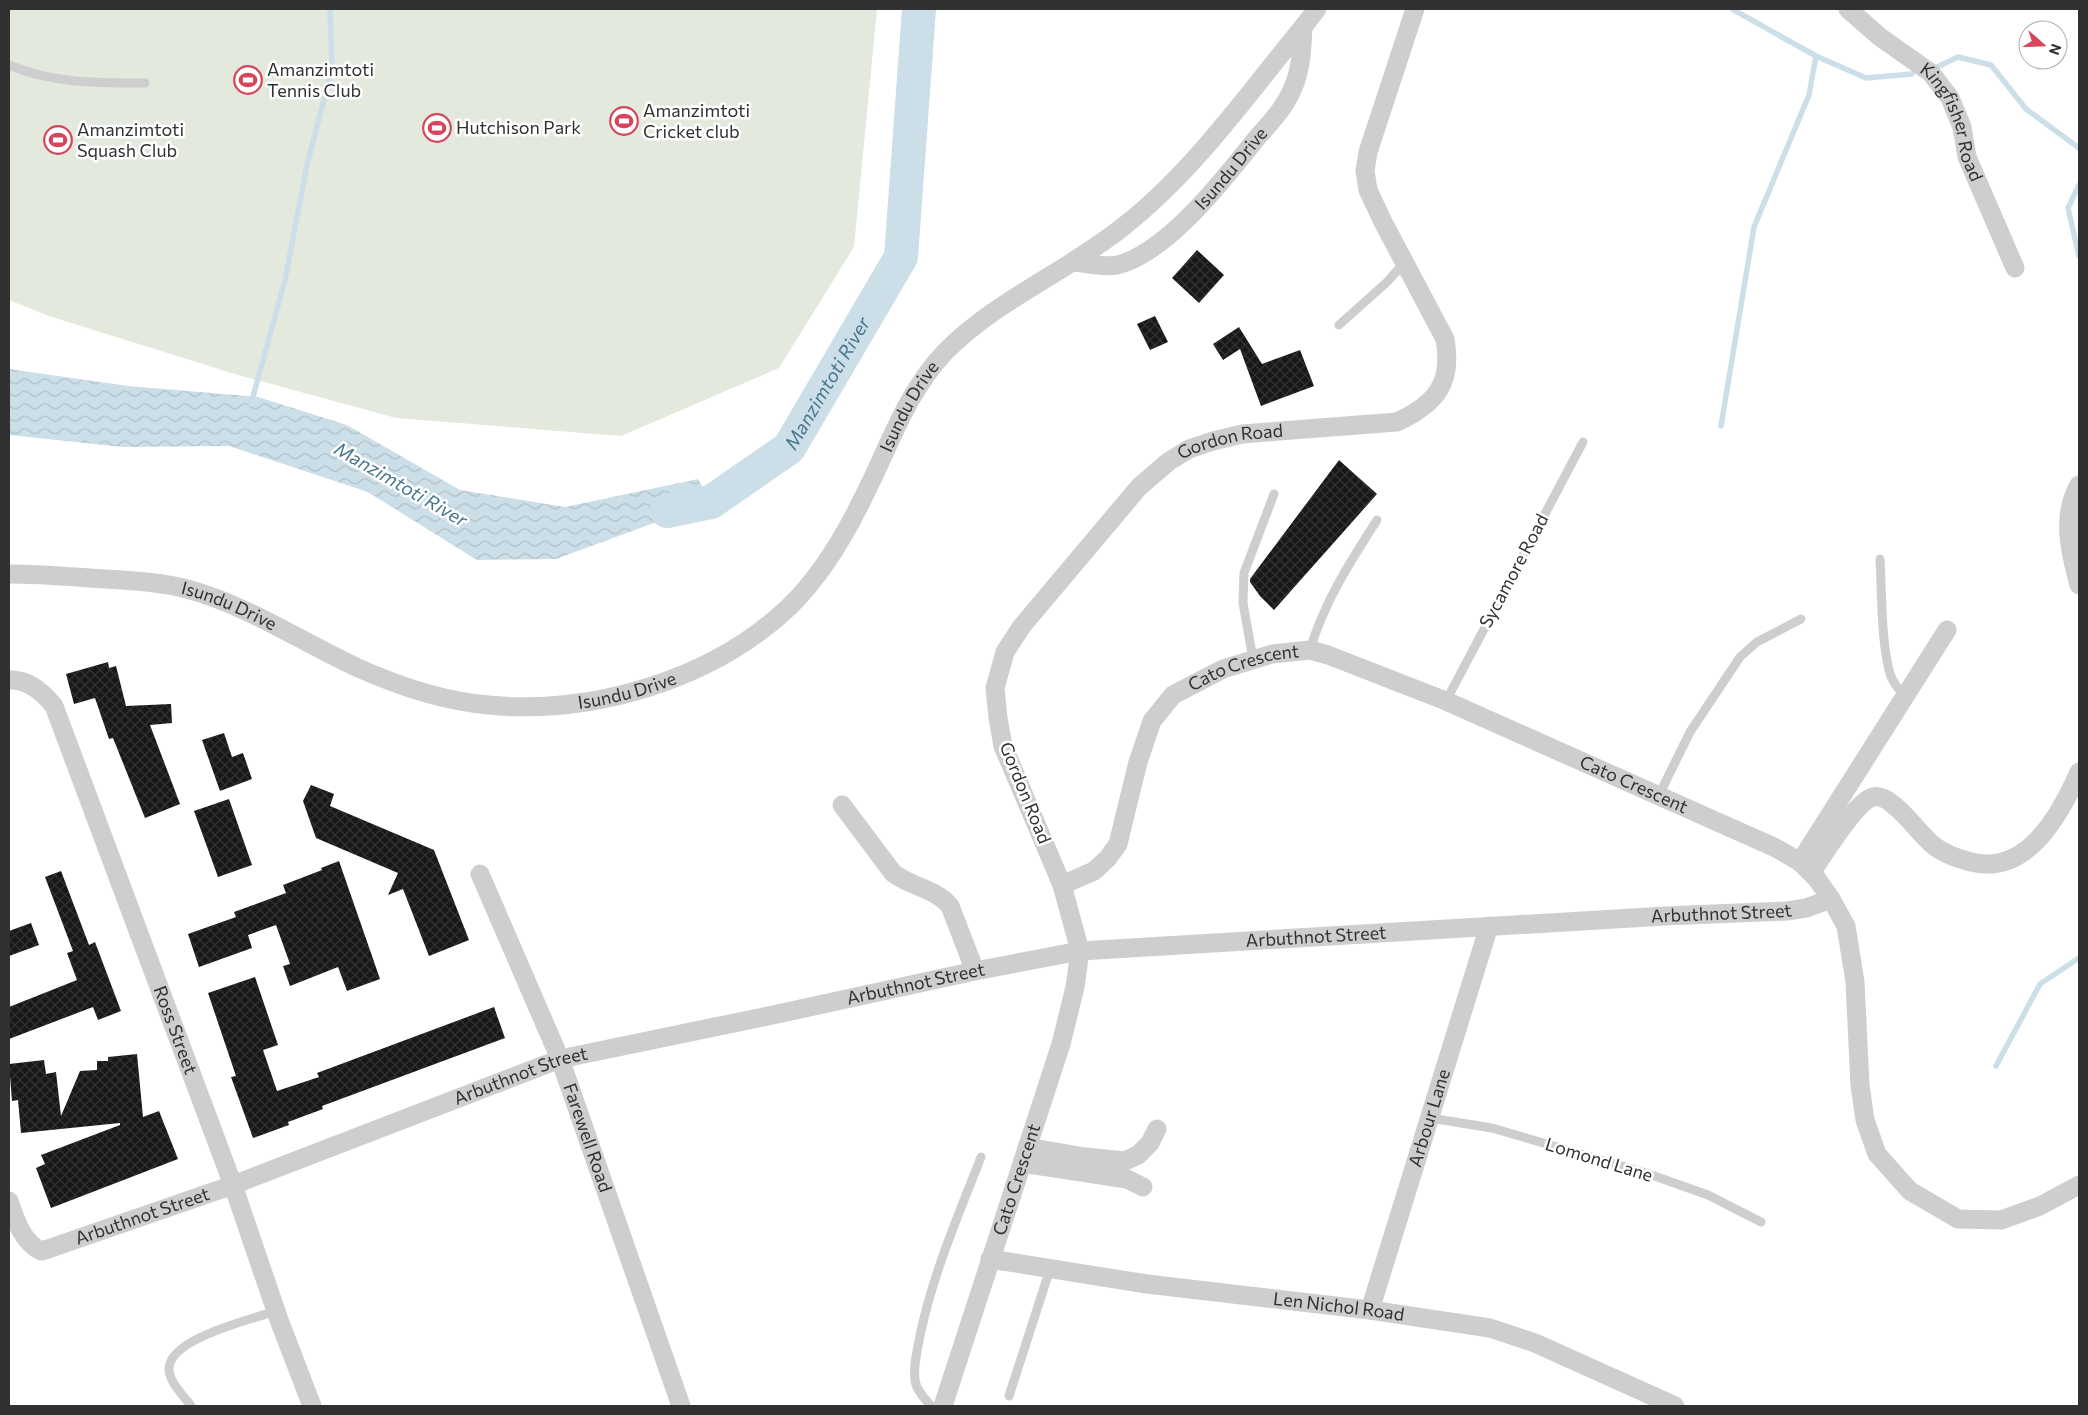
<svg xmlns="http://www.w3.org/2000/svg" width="2088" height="1415" font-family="Commissioner,sans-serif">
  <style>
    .pitch { fill: #e4e9dd }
    .water { fill: url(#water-waves) }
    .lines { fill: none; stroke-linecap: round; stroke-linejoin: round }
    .stream { stroke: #ccdfe8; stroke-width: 5.5 }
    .river { stroke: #ccdfe8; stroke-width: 34 }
    .building { fill: url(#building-cross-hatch) }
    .lane { stroke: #cecece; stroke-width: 9 }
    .street { stroke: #cecece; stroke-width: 19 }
    .labels { text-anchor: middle; stroke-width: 5; stroke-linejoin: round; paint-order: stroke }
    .poi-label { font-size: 18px; fill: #313131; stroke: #fff; text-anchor: start }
    .street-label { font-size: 18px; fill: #313131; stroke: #fff }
    .water-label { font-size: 19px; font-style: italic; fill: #46768c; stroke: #fff }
  </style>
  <defs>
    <pattern id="water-waves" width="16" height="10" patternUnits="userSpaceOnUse" patternTransform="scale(1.25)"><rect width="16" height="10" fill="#ccdfe8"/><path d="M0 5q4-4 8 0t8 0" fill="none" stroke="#b0c0c7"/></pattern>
    <pattern id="building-cross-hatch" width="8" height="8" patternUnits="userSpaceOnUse" patternTransform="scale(1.25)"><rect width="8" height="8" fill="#181818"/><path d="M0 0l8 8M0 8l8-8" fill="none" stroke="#313131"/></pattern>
  </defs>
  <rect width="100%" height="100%" fill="#fff"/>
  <path class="pitch" d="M9 9H877L854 247 779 368 621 436 396 418 238 375 49 316 9 300Z"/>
  <path class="water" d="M9 369 128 386 258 397 347 425 460 490 565 507 698 479 711 502 556 559 477 560 368 492 229 446 123 447 9 435Z"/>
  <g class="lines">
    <path class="stream" d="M1732 9 1816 56 1866 78 1912 74
      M1933 69 1958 57 1991 65 2026 109 2079 148
      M2079 185 2068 208 2079 256
      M251 404 285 280 307 165 332 69 330 9
      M1721 426 1754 227 1809 95 1816 56
      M1996 1066 2040 984 2079 958"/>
    <path class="river" id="s1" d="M667 511 711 502 789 448 901 257 919 9"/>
  </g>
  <path class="building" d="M1197 250 1224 275 1199 303 1172 278Z
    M1155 316 1168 342 1150 350 1137 324Z
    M1239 327 1262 364 1300 350 1314 386 1261 406 1240 349 1223 360 1213 344Z
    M1339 460 1377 494 1274 610 1260 596 1250 582V579Z
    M108 662 109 668 116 666 126 706 171 704 172 723 150 725 180 804 145 818 113 738 109 739 95 698 74 704 66 674Z
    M224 733 232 757 243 753 252 779 220 791 202 740Z
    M311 785 334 794 330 806 434 850 469 940 429 956 403 889 388 895 398 873 316 838 303 801Z
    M229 799 252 865 218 877 194 811Z
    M339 861 380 979 347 991 338 967 290 986 283 966 290 964 276 925 248 935 252 948 199 967 188 934 236 917 234 912 286 893 283 885 322 870 321 868Z
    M61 871 89 945 95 942 121 1011 98 1020 93 1007 9 1039V1007L77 980 67 953 73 951 45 877Z
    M31 923 39 945 9 956V931Z
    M255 977 278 1045 263 1050 277 1091 319 1077 317 1073 494 1007 505 1038 322 1106 323 1109 288 1122 289 1125 253 1138 231 1077 236 1076 208 993Z
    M137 1054 143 1117 159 1111 178 1159 51 1208 36 1168 45 1164 41 1155 120 1125V1123L21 1133 18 1100 12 1101 9 1064 44 1060 46 1074 56 1072 61 1116 80 1071 97 1070V1061H108V1057Z"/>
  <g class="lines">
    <path class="lane" d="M9 65C55 84 97 83 145 83
      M1339 325 1387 282 1404 263
      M1880 559C1882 594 1881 641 1890 674 1893 683 1899 690 1905 696
      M1310 650C1324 602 1350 562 1377 520
      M1253 659 1243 603 1244 573 1274 494
      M1446 701 1583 442
      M1658 797 1690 732 1740 657 1757 642 1801 619
      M1430 1118 1492 1128 1646 1173 1708 1195 1761 1222
      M1009 1396 1050 1269
      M191 1406C184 1396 170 1383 169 1370 167 1339 252 1319 276 1311
      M931 1406C925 1399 916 1390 915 1380 913 1364 918 1347 921 1331 934 1271 959 1214 981 1157"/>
    <g class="street">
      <path id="s2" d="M1848 9 1880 37 1931 73 1950 98 1962 127 1967 157 2015 268"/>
      <path id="s3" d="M1075 262C1091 264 1109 269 1124 263 1172 246 1225 178 1256 139 1269 124 1284 109 1292 90 1301 71 1302 49 1303 27"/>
      <path d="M2079 485C2061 516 2070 552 2079 585"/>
      <path id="s4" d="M9 574C41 574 74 577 106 579 133 581 161 582 187 589 247 605 300 641 356 667 398 686 443 701 488 705 593 715 712 680 789 607 820 577 843 539 862 500 888 450 905 394 945 352 996 300 1067 272 1124 226 1194 171 1247 95 1303 27L1317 9"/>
      <path id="s5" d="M9 680C28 679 42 691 54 706L233 1185 279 1320 312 1406"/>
      <path d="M842 805 893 873C911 887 935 888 950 906L975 971"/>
      <path d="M1800 862 1947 630"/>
      <path d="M1811 873C1823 856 1855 802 1873 797 1891 792 1919 834 1933 845 1944 854 1957 858 1971 862 2027 876 2060 815 2079 772"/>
      <path id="s6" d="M480 874 560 1059 681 1406"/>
      <path id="s7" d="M1062 885 1094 871 1108 858 1118 844 1138 762 1152 721 1173 695 1223 669 1272 654 1310 650 1328 655 1446 701 1776 848 1800 862 1817 879 1831 899 1846 926 1855 982 1860 1085 1865 1120 1877 1154 1910 1191 1958 1219 2001 1220 2040 1206 2079 1185"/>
      <path d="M1027 1147 1085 1157 1125 1161 1138 1155 1150 1143 1157 1129"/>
      <path d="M1022 1163 1127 1179 1143 1187"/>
      <path id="s8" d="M9 1201C15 1218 22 1242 41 1251L48 1249 233 1185 560 1059 768 1016 975 971 1080 951 1665 916 1787 911 1806 908 1831 899"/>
      <path id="s9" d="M990 1259 1147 1284 1370 1310 1490 1328 1535 1343 1675 1406"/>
      <path id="s10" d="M1370 1310 1489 926"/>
      <path id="s11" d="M943 1406 1061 1044 1075 987 1080 951 1062 885 1003 746 998 718 995 688 1005 652 1022 626 1139 487 1168 462 1189 449 1213 441 1242 434 1397 422C1436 404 1453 383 1445 339L1383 222 1368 190 1365 171 1368 152 1415 9"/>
    </g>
  </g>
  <defs>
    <symbol id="stadium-ring" viewBox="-11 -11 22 22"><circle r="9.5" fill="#fff" stroke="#d5455b" stroke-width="1.5"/><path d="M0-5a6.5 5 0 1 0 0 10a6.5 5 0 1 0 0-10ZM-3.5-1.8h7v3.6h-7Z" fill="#d5455b"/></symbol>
  </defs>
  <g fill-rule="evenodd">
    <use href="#stadium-ring" x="232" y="64" width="32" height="32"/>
    <use href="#stadium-ring" x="608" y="105" width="32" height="32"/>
    <use href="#stadium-ring" x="421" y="112" width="32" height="32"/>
    <use href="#stadium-ring" x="42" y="124" width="32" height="32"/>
  </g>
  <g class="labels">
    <g class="poi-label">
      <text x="267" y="76">Amanzimtoti<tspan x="267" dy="21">Tennis Club</tspan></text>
      <text x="643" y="117">Amanzimtoti<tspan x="643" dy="21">Cricket club</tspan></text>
      <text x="456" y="134">Hutchison Park</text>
      <text x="77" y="136">Amanzimtoti<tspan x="77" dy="21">Squash Club</tspan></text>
    </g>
    <g class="street-label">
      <text dy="6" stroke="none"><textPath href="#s2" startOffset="159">Kingfisher Road</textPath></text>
      <text dy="6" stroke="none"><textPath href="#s3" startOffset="194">Isundu Drive</textPath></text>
      <text dy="6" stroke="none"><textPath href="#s4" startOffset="1064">Isundu Drive</textPath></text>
      <text dy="6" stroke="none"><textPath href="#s11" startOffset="1109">Gordon Road</textPath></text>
      <text transform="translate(1514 571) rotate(-62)" y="6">Sycamore Road</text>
      <text dy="6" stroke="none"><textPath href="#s4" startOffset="224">Isundu Drive</textPath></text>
      <text dy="6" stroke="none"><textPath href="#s7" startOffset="309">Cato Crescent</textPath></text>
      <text dy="6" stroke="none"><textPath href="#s4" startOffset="644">Isundu Drive</textPath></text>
      <text dy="6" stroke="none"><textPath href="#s7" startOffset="729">Cato Crescent</textPath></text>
      <text transform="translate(1025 793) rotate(68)" y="6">Gordon Road</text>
      <text dy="6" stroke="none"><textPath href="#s8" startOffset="1788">Arbuthnot Street</textPath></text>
      <text dy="6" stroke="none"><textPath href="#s8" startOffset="1382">Arbuthnot Street</textPath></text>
      <text dy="6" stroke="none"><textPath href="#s8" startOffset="978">Arbuthnot Street</textPath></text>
      <text dy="6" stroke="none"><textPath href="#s5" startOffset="400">Ross Street</textPath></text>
      <text dy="6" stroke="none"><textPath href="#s8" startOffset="572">Arbuthnot Street</textPath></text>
      <text dy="6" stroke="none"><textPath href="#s10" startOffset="201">Arbour Lane</textPath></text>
      <text dy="6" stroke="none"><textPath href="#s6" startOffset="285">Farewell Road</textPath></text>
      <text transform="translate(1599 1160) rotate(17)" y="6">Lomond Lane</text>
      <text dy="6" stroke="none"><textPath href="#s11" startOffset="238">Cato Crescent</textPath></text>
      <text dy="6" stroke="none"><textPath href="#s8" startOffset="168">Arbuthnot Street</textPath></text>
      <text dy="6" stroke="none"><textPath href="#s9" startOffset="352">Len Nichol Road</textPath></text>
    </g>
    <g class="water-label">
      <text dy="7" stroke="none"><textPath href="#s1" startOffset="215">Manzimtoti River</textPath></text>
      <text transform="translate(401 484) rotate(30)" y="7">Manzimtoti River</text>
    </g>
  </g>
  <rect width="2088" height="1415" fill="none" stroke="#313131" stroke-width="20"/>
  <g transform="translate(2043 45) rotate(110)"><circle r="24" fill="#ffffff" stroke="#adadad"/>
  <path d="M0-4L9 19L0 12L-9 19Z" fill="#d5455b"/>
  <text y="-8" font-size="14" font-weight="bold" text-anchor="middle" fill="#313131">N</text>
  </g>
</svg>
